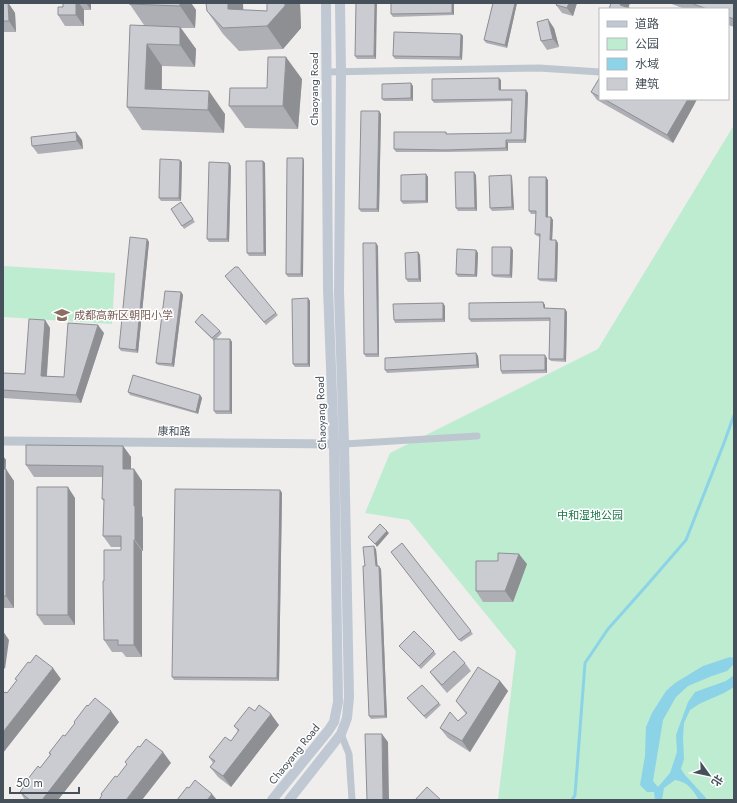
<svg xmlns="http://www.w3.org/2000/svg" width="737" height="803" font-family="Jost,'Noto Sans SC',sans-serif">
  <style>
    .green { fill: #bdecd0 }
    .water { fill: #8cd3e7 }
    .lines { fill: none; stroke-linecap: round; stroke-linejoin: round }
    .stream { stroke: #8cd3e7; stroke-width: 3 }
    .minor { stroke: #bec7cf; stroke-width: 7 }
    .tertiary { stroke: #bec7cf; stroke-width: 9 }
    .secondary { stroke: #bfc8d3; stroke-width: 10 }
    .wall { fill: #aeafb5 }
    .shaded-wall { fill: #8d8f93 }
    .building { fill: #caccd2; stroke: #8d8f93 }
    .labels { text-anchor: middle; stroke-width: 3; stroke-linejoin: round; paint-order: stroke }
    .street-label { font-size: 11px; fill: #46505a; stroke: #fff }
    .education-label { font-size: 11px; fill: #785e54; stroke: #fff; text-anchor: start }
    .park-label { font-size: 11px; fill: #1b774a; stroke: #fff }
  </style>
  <rect width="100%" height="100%" fill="#f0eded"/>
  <path class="green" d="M734 125V800H498L516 651 409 520 365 513 390 453 598 349Z
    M3 266 115 273 112 324 3 317Z"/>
  <path class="water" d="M730 657 734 658V664L727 671 712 676 688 686 676 697 663 720 653 781 658 787 670 773 677 752 676 735 688 702 695 692 726 681 734 675V687L724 693 699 704 690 710 684 723 683 738 684 759 681 769 685 775 706 798V800H699C692 789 688 782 675 780L664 788 662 800H655L654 792H647L640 785 645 756 646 727 652 713 666 691 675 683 703 666Z"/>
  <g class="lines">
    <path class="stream" d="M572 800 575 795 585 663 608 629 648 584 686 540 724 443 734 415"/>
    <path class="minor" d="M326 72 539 68 600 72
      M344 444 477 436
      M341 734 349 754 352 800"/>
    <path class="tertiary" d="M3 441 341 444"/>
    <path class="secondary" d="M272 800 328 731 334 722 338 702 334 447 328 288 326 3
      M289 800 341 734 347 718 349 697 344 444 339 292 341 72 340 3"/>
  </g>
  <path class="wall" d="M3 3H9V4L15 13 16 32H3Z
    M63 3H91V10H84V26H65L58 15 63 7Z
    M129 3H191L196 10 195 28H181L196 49 195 67 162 66V89L225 114 224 133 142 130 127 107 144 25Z
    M206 3H243V10L267 11V3H300L301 28 283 49 239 51 223 34 207 11Z
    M356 3 376 59H357L355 56Z
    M391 3H454V15L393 17 391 14Z
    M493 3H517L507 48 486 43 484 40Z
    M557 3H577L573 16 562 13 556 5Z
    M669 3H734V27L728 25V9H685Z
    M554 28 559 47 547 50 541 41Z
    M461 34 463 36 462 60 395 59 393 56Z
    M600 77V99H697L694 105 673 143 597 100 591 92Z
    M302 79 298 129 245 128 229 106 267 88Z
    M501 80V90L528 93 526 143H508V151L448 152H396L394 149 446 132 447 134 511 133 512 101 434 103 432 100Z
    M413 86V101H384L382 99Z
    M379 111 381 114 379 212H361L359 209Z
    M82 140 83 149 38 154 32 146Z
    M303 158 304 161 303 277H288L286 274Z
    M263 161 265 163 266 256H249L247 253Z
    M182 162 181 201H161L159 198Z
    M231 166 229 242H209L207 239Z
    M426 174 428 177V203L403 204 401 201Z
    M476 175 477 211H458L456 208Z
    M512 177 514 210 492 211 490 208Z
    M548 180V217H551L553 220 552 240 558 243 557 282 540 281 538 279 540 237 537 236 535 234 536 214H531L529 211Z
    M181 202 195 222 184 229 171 209Z
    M147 239 149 242 138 353 121 351 119 348Z
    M378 246 379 357H366L364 354Z
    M476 250 478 253 477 277H458L456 274Z
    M513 250 512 278 494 277 492 275Z
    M418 252 420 255 421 282H408L406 279Z
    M227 279 276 313 278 315 266 325Z
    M181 292 183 295 174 367 158 365 156 363Z
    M308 298 310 301V367H295L293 364Z
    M543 302 545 305V308L565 309 567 312 566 362 551 361 549 359 550 321 471 322 469 319Z
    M445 306V322L395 323 394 320Z
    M45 320 50 328 47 376 64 377 104 333 81 403 3 398V373L25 374Z
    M195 322 220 331 222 333 216 339H230L232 342V414H216L214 411V341Z
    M476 353 478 356 479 368 387 373 385 370Z
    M547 358V373L502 374 501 371Z
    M128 392 200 395 202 398 198 414 130 395Z
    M123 446 131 457V469H134L142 481V516L143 518V551H142V657H126L122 652H112L104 640V581L121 550V547H111L103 536 104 501 102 499 103 477H34L26 465Z
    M3 456 6 460 5 469 14 481V608H3Z
    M280 490 282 493 279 681 174 680 172 677Z
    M75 498V625H44L37 615Z
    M402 543 473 634 461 642 391 552Z
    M376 549 377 566 381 569 387 718 371 719 369 716 365 566Z
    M527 564 513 602H483L476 591Z
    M399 646 434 651 436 654 421 669Z
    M465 663 471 671 447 693 436 680 430 672Z
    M500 681 508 691 470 752 448 738 440 728 458 721 466 714 456 701Z
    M407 698 439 703 441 705 426 719Z
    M255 711 279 725 231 787 218 777 210 767 213 763 209 757 231 741 238 731 234 726Z
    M74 722H119L58 800H25L20 792 25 786 24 784 40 768 50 755 49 753 65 736 75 724Z"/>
  <path class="shaded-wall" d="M3 3H9V4L15 13 16 32 9 21Z
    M76 3H79L84 10V26L76 15Z
    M86 3H91V10Z
    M180 3H191L196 10 195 28 180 6Z
    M228 3H243L244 27 228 9Z
    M285 3H300L301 28 283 49 267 26Z
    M375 3H377L376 59 374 56Z
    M452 3H454V15L452 13Z
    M515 3H517L507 48 505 45Z
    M569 3H577L573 16 567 8Z
    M621 3H630L628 9 620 5Z
    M548 19 554 28 559 47 553 39Z
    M180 27 196 49 195 67 180 45Z
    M461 34 463 36 462 60 460 57Z
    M147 44 162 66 161 108 145 89Z
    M286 57 302 79 298 129 283 106Z
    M499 78 501 80V92L499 90Z
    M411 83 413 86V101L411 98Z
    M526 90 528 93 526 143 524 140Z
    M209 91 225 114 224 133 208 110Z
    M688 99H697L694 105 673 143 667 135Z
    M379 111 381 114 379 212 377 209Z
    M76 132 82 140 83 149 77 141Z
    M506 140 508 143V151L506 148Z
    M303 158 304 161 303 277 301 274Z
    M180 160 182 162 181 201 179 198Z
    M263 161 265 163 266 256 264 253Z
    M229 163 231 166 229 242 227 239Z
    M474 172 476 175 477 211 475 208Z
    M426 174 428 177V203L426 201Z
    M511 175 512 177 514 210 512 207Z
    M546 177 548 180V219L546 217Z
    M551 217 553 220 552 243 550 240Z
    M147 239 149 242 138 353 136 350Z
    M556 240 558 243 557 282 555 279Z
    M376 243 378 246 379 357 378 354Z
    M511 247 513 250 512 278 510 275Z
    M476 250 478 253 477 277 475 275Z
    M418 252 420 255 421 282 419 279Z
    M181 292 183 295 174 367 172 364Z
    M308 298 310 301V367L308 364Z
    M543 302 545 305V311L544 308Z
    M443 303 445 306V322L443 319Z
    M565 309 567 312 566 362 564 359Z
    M45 320 50 328 46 384 41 376Z
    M98 325 104 333 81 403 76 395Z
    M230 339 232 342V414L230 411Z
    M476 353 478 356 479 368 477 365Z
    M545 355 547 358V373L545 370Z
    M200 395 202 398 198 414 196 412Z
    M123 446 131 457V481L123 469Z
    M3 456 6 460 5 481 3 478Z
    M6 469 14 481V608L6 596Z
    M134 469 142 481V516L143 518V551L135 540 134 506Z
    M68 487 75 498V625L68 615Z
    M280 490 282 493 279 681 277 678Z
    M387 531 389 533 377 547 375 544Z
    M134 540 142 551V657L134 645Z
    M374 546 376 549 378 569 376 566Z
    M519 554 527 564 513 602 505 591Z
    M379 566 381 569 387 718 385 716Z
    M3 631 9 640 5 669 3 667Z
    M53 668 61 679 3 753V732Z
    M500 681 508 691 470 752 462 741Z
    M111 711 119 722 58 800H42Z
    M271 714 279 725 231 787 223 776Z
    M382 734 388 742 389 800H383Z
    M163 752 171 763 142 800H126Z
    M212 794 217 800H207Z"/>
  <path class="building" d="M3 3H8L9 21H3Z
    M63 3H76V15H58V7H63Z
    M129 3H180V6L129 4Z
    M206 3H228V9L267 11V3H285V6L267 26 223 28 207 11Z
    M356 3H375L374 56H355Z
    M391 3H452V13L391 14Z
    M493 3H515L505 45 484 40Z
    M557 3H569L567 8 556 5Z
    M611 3H621L620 5 632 9H609Z
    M691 3H734V19L728 17V9H707Z
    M548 19 553 39 541 41 537 22Z
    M130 25 180 27V45L147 44 145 89 209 91 208 110 127 107Z
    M394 32 461 34 460 57 393 56Z
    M268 57H286L283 106H229L230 88H267Z
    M600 77V97L591 92Z
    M499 78V90H526L524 140H506V148L446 150 394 149V132H446V134L511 133 512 99 432 100V79Z
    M411 83V98L382 99V84Z
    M604 99H688L667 135Z
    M361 111H379L377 209H359Z
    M76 132 77 141 32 146 31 137Z
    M287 158H303L301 274H286Z
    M160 159 180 160 179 198H159Z
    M246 161H263L264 253H247Z
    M209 162 229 163 227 239H207Z
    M455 172H474L475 208H456Z
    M426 174V201H401V175Z
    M511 175 512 207 490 208 489 176Z
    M529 177H546V217H551L550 240H556L555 279H538L540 234H535L536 211H529Z
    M181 202 193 219 182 226 171 209Z
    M130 237 147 239 136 350 119 348Z
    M363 243H376L378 354H364Z
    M492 247H511L510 275H492Z
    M457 249 476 250 475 275 456 274Z
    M418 252 419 279H406L405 253Z
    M235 267H238L276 313 264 322 225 276Z
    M165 291 181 292 172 364 156 363Z
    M308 298V364H293L292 299Z
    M543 302 544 308 565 309 564 359H549L550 318 469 319V303Z
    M443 303V319L394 320 393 304Z
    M202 314 220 331 212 338 195 322Z
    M29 319 45 320 41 376 64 377 68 323 98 325 76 395 3 390V373L25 374Z
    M214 339H230V411H214Z
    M476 353 477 365 385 370V358Z
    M500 355H545V370L501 371Z
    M133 375 200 395 196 412 128 392Z
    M26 445 123 446V469H134V506H135V540H134V645H118V640H104L103 581H104V550H121V536H103L104 499H102L103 466 26 465Z
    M3 469H6V596H3Z
    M37 487H68V615H37Z
    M175 489 280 490 277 678 172 677Z
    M380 524 387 531 375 544 368 537Z
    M402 543 471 631 459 640 391 552Z
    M374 546 376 566H379L385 716H369L363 566H365L363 547Z
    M498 553 519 554 505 591H476V561H498Z
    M414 631 434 651 419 666 399 646Z
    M454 651 465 663 442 685 430 672Z
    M36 655 53 668 3 732V694L5 692 7 693 17 680 15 679 28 662 30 663Z
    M478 667 500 681 462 741 440 728 450 712 458 721 467 713 456 701Z
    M422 685 439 703 424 716 407 698Z
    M95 698 111 711 42 800H30L20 792 25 785 24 784 38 766 40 768 51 754 49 753 63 735 65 736 75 723 74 722 87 705 88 706Z
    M259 705 271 714 223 776 210 767 215 761 209 757 225 737 231 741 239 730 234 726 249 707 255 711Z
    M365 734H382L383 800H367Z
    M146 739 163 752 126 800H99L102 795 101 794 115 776 117 777 127 764 125 762 138 746 140 747Z
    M195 780 212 794 207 800H177L187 787 189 788Z
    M427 787 441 800H415Z"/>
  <defs>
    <symbol id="school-bare" viewBox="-9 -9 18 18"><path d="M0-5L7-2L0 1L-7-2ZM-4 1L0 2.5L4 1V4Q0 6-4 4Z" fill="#8d6e63" stroke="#fff" stroke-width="2.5" paint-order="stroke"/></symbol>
  </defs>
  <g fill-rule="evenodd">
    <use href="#school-bare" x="51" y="304" width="22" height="22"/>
  </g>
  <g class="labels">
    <g class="street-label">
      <text transform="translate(314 89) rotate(-90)" y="4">Chaoyang Road</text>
      <text transform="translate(321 413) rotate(-92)" y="4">Chaoyang Road</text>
      <text transform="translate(174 431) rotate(1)" y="4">康和路</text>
      <text transform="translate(294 754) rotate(-51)" y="4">Chaoyang Road</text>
    </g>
    <g class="education-label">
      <text x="74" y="319">成都高新区朝阳小学</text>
    </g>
    <g class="park-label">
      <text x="590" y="519">中和湿地公园</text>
    </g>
  </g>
  <rect width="737" height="803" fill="none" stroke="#46505a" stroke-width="8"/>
  <rect x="599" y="8" width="130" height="92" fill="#ffffff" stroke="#b5b9bd"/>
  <rect x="607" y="21" width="20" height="6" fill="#bfc8d3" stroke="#b5b9bd"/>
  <text x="635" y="28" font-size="12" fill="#46505a">道路</text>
  <rect x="607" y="38" width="20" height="12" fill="#bdecd0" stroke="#b5b9bd"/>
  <text x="635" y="48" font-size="12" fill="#46505a">公园</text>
  <rect x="607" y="58" width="20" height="12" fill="#8cd3e7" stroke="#b5b9bd"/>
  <text x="635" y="68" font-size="12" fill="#46505a">水域</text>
  <rect x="607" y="78" width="20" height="12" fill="#caccd2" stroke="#b5b9bd"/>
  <text x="635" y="88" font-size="12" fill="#46505a">建筑</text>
  <g transform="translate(709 775) rotate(123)" stroke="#ffffff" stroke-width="3" paint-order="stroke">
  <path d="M0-3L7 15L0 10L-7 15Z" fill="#46505a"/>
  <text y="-6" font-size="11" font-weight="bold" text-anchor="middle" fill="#46505a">北</text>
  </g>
  <path d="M10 787v6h69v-6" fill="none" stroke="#46505a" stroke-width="2"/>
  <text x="16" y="787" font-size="12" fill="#46505a" stroke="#ffffff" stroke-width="3" paint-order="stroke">50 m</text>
</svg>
